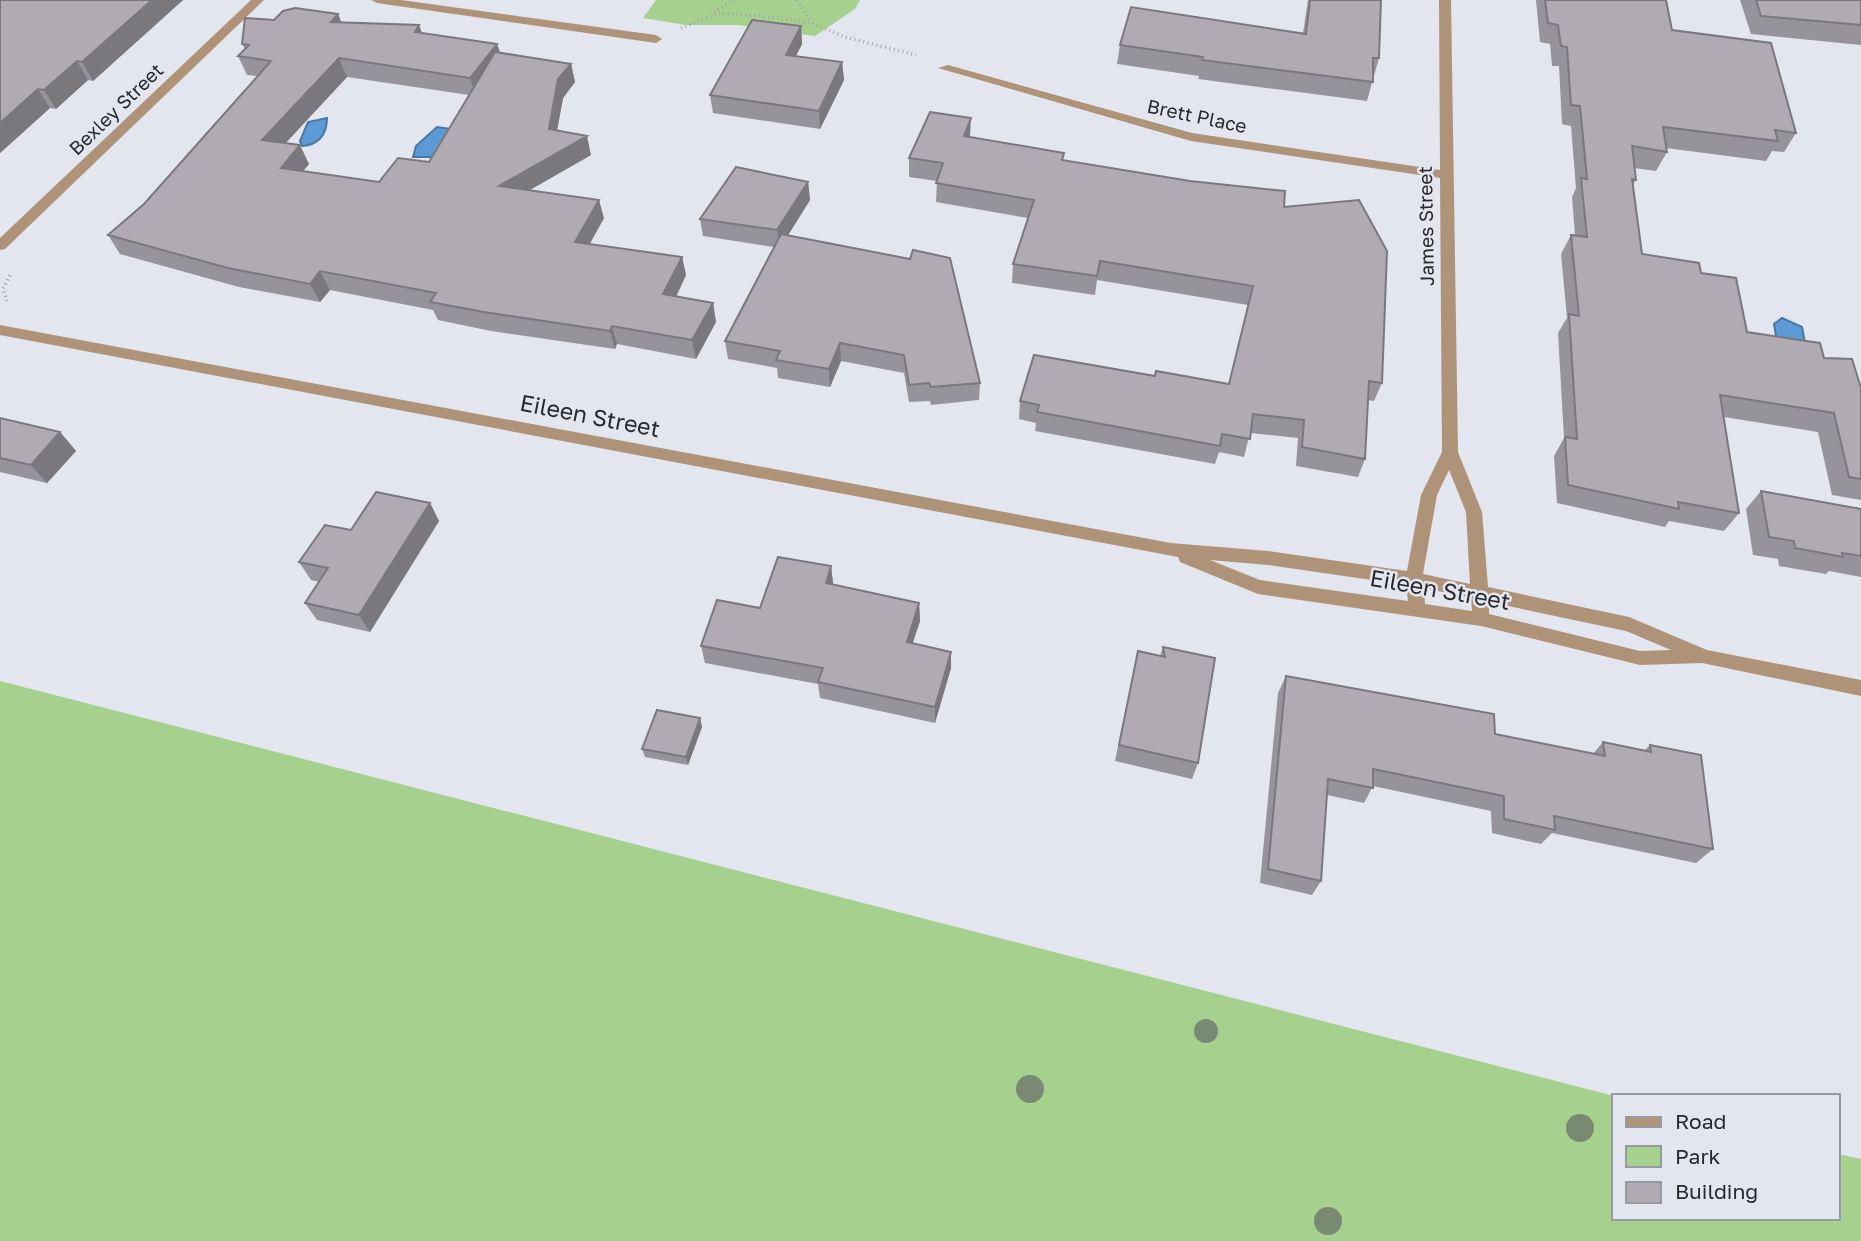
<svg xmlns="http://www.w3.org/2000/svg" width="1861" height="1241" font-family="'Golos Text',sans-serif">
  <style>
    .green { fill: #a6d08d }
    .water { fill: #5b9ad4; stroke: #4b78a2; stroke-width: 2 }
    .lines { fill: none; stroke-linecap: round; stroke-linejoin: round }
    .path { stroke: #a1a4aa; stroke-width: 3.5; stroke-dasharray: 1 3.5; stroke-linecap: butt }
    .minor { fill: #ae9379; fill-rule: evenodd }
    .tree { fill: #798a73 }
    .wall { fill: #97939a; fill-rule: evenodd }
    .shaded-wall { fill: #7b787d }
    .building { fill: #b0abb3; stroke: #7b787d; stroke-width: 2 }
    .labels { text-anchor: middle; stroke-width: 5; stroke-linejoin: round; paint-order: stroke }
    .far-street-label { font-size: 19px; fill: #27292c; stroke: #e3e6ef }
    .street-label { font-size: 23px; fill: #27292c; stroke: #e3e6ef }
  </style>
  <rect width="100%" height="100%" fill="#e3e6ef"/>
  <path class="green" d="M656 0H860L855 9 815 36 738 25H686L643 18Z
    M0 681 1614 1096V1218H1838V1154L1861 1159V1241H0Z"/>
  <path class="water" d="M327 118C327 135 318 145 302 146L300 141 308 122Z
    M437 127 451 129 432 157H413L416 146Z
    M1782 318 1802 327 1806 348 1777 342 1774 324Z"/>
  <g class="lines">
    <path class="path" d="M797 0 812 23
      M714 12 734 0
      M681 28 720 13 762 16 812 23 845 37 916 55
      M7 301 3 289 11 273"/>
    <path class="minor" d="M251 0H264L5 249 0 250V238Z
      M371 0H401L656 35 662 39 656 43 377 3Z
      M1439 0H1451L1458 452 1482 512 1488 587 1629 617 1707 650 1861 680V696L1702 663 1640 665 1481 626 1258 594 1180 562 1178 557 0 335V325L1171 543 1268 551 1407 571 1421 495 1442 452 1440 178 1191 141 938 68 948 65 1192 133 1440 170ZM1449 470 1466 512 1470 584 1423 574 1437 495ZM1210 560 1268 565 1406 585 1408 601 1260 580ZM1424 588 1471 598 1472 611 1425 604ZM1489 602 1626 631 1671 650 1640 651 1489 614Z"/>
  </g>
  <g class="tree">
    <circle cx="1206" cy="1031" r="12"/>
    <circle cx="1030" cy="1089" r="14"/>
    <circle cx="1580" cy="1128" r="14"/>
    <circle cx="1328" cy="1221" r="14"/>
  </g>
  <path class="wall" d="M0 0H183L93 81 88 80 56 109 50 108 0 153Z
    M1308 0H1381L1379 58 1367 101 1198 79 1199 76 1117 64 1120 45 1303 33Z
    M1536 0H1666L1672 30 1796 133 1784 152 1772 151 1766 161 1666 148 1667 152 1656 171 1634 168 1636 180 1633 185 1642 254 1701 273 1747 332 1824 358 1861 388V500L1832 495 1818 432 1724 417 1739 513 1724 531 1669 521 1665 527 1557 503 1554 456 1564 438 1558 333 1567 318 1561 254 1571 235H1575L1572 197 1576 188 1571 126 1562 124 1559 66H1552L1550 44 1540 42Z
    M1740 0H1861V45L1751 34Z
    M338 14 341 22 419 25 422 33 497 44 500 52 571 64 575 82 563 98 557 130 591 155 530 190 604 218 590 244 682 257 686 275 676 297 713 303 716 322 696 359 617 344 615 349 491 331 438 320 433 310 330 290 320 302 239 287 120 254 108 235 144 204 257 76 247 75 238 56 245 49 242 44 274 20ZM347 77 469 95 429 162 379 182 303 171 309 164 285 143Z
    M801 26 802 44 796 56 842 62 844 80 820 129 713 113 710 95Z
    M970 138 1064 153 1063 160 1284 207 1382 383 1374 401 1368 400 1365 459 1358 477 1296 466 1298 438 1250 433 1244 457 1219 452 1215 464 1035 431 1036 423 1019 419 1020 401 1155 376 1229 384 1248 305 1097 280 1095 295 1012 283 1013 264 1028 218 936 202 937 181 909 177V158Z
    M808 182 810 200 788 235 980 383 979 400 931 405 930 401 909 402 904 373 841 361 830 387 778 378 777 368 728 359 725 341 774 247 703 236 700 219Z
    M0 418 60 432 76 451 47 483 0 472Z
    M1761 491 1861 509V577L1829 571 1826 574 1779 566 1778 559 1753 555 1746 509Z
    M430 503 439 521 370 632 317 620 305 603 319 582 311 580 299 562 351 530Z
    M831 566 833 585 919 603 920 621 912 643 951 668 935 723 820 698 818 684 705 663 701 646 760 608Z
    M1163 647 1198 763 1192 779 1115 761 1138 651 1160 656Z
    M1286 676 1495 734 1593 754 1603 742 1645 750 1650 745 1713 849 1696 863 1552 833 1541 844 1492 833 1491 811 1373 786 1364 803 1327 795 1321 881 1312 895 1260 883 1278 693Z
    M700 718 702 727 688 765 645 757 642 749Z"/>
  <path class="shaded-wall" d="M152 0H183L93 81 82 62Z
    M338 14 345 32 331 22Z
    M419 25 425 43 415 32Z
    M801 26 802 44 787 73 786 55Z
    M497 44 503 63 476 96 470 78Z
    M339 58 347 77 271 159 262 140Z
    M77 61 88 80 56 109 44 90Z
    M842 62 844 80 820 129 819 111Z
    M571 64 575 82 563 98 554 147 549 129 558 79Z
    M38 89 50 108 0 153V123Z
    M971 118 970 137 964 136Z
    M587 136 591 155 505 204 499 186Z
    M300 145 309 164 290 187 281 168Z
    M808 182 810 200 780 248 777 230Z
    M599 200 604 218 580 260 575 242Z
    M682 257 686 275 668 313 663 294Z
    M320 271 330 290 320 302 310 284Z
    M713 303 716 322 696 359 692 340Z
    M612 326 617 344 615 349 610 331Z
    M840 343 841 361 830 387 829 369Z
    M60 432 76 451 47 483 31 465Z
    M430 503 439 521 370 632 359 615Z
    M831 566 833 583 828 601 826 583Z
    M919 603 920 621 908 658 907 642Z
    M951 652V668L935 723V707Z
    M700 718 702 727 688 765 686 757Z"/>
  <path class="building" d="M0 0H152L82 62 77 61 44 90 38 89 0 123Z
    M1310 0H1381L1379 58H1373V82L1202 60 1203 57 1120 45 1131 7 1306 34Z
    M1545 0H1666L1672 30 1771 43 1796 133 1775 130 1778 141 1663 127 1667 152 1632 146 1636 180 1632 179 1642 254 1699 263 1701 273 1736 278 1747 332 1820 343 1824 358 1852 359 1861 388V479L1849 477 1834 413 1720 395 1739 513 1678 502 1679 509 1568 485 1565 437 1577 439 1569 314 1579 316 1571 235 1587 237 1581 178 1587 179 1580 106 1571 105 1567 47 1561 46 1558 25 1548 23Z
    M1756 0H1861V25L1761 16Z
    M295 8 338 14 331 22 419 25 415 32 497 44 470 78 339 58 262 140 300 145 281 168 379 182 398 158 429 162 495 52 571 64 558 79 549 129 587 136 499 186 599 200 575 242 682 257 663 294 713 303 692 340 612 326 610 331 484 312 430 302 436 293 320 271 310 284 228 268 108 235 144 204 271 61 238 56 249 45 242 44 245 18 274 20 283 11Z
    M752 20 801 26 786 55 842 62 819 111 710 95Z
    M930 112 971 118 964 136 1064 153 1062 160 1190 181 1285 191 1284 207 1359 200 1387 251 1382 383 1369 381 1365 459 1302 447 1304 420 1253 414 1250 439 1222 434 1220 446 1037 412 1039 405 1020 401 1034 355 1155 376 1156 371 1229 384 1253 286 1100 261 1097 276 1013 264 1034 200 936 183 943 163 909 158Z
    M736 167 808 182 777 230 700 219Z
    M781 234 910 259 913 250 950 258 980 383 931 387 929 383 909 385 904 355 840 343 829 369 776 360 780 351 725 341Z
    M0 418 60 432 31 465 0 458Z
    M1761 491 1861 509V556L1842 553 1843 557 1795 548 1794 541 1769 537Z
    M376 492 430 503 359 615 305 603 328 568 299 562 325 525 351 530Z
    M778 557 831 566 826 583 919 603 907 642 951 652 935 707 818 682 823 668 701 646 717 600 760 608Z
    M1163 647 1215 658 1198 763 1119 745 1138 651 1165 657Z
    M1286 676 1494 714 1495 734 1605 756 1603 742 1651 752 1650 745 1701 755 1713 849 1554 816 1555 830 1504 819V796L1373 769V788L1328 779 1321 881 1268 869Z
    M657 710 700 718 686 757 642 749Z"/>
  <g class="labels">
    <g class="far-street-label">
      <text transform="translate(116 109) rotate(-44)" y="7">Bexley Street</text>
      <text transform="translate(1197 116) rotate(12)" y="7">Brett Place</text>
      <text transform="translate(1426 226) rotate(-91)" y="7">James Street</text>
    </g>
    <g class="street-label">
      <text transform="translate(590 416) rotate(11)" y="8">Eileen Street</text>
      <text transform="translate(1440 590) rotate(10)" y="8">Eileen Street</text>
    </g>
  </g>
  <rect x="1612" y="1094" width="228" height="126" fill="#e3e6ef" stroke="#989aa1" stroke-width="2"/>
  <rect x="1626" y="1117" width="35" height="10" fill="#ae9379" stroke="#989aa1" stroke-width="2"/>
  <text x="1675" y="1129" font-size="21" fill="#27292c">Road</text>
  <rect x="1626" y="1146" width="35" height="21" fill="#a6d08d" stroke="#989aa1" stroke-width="2"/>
  <text x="1675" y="1164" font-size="21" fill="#27292c">Park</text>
  <rect x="1626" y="1182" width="35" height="21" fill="#b0abb3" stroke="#989aa1" stroke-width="2"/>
  <text x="1675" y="1199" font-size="21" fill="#27292c">Building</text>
</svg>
